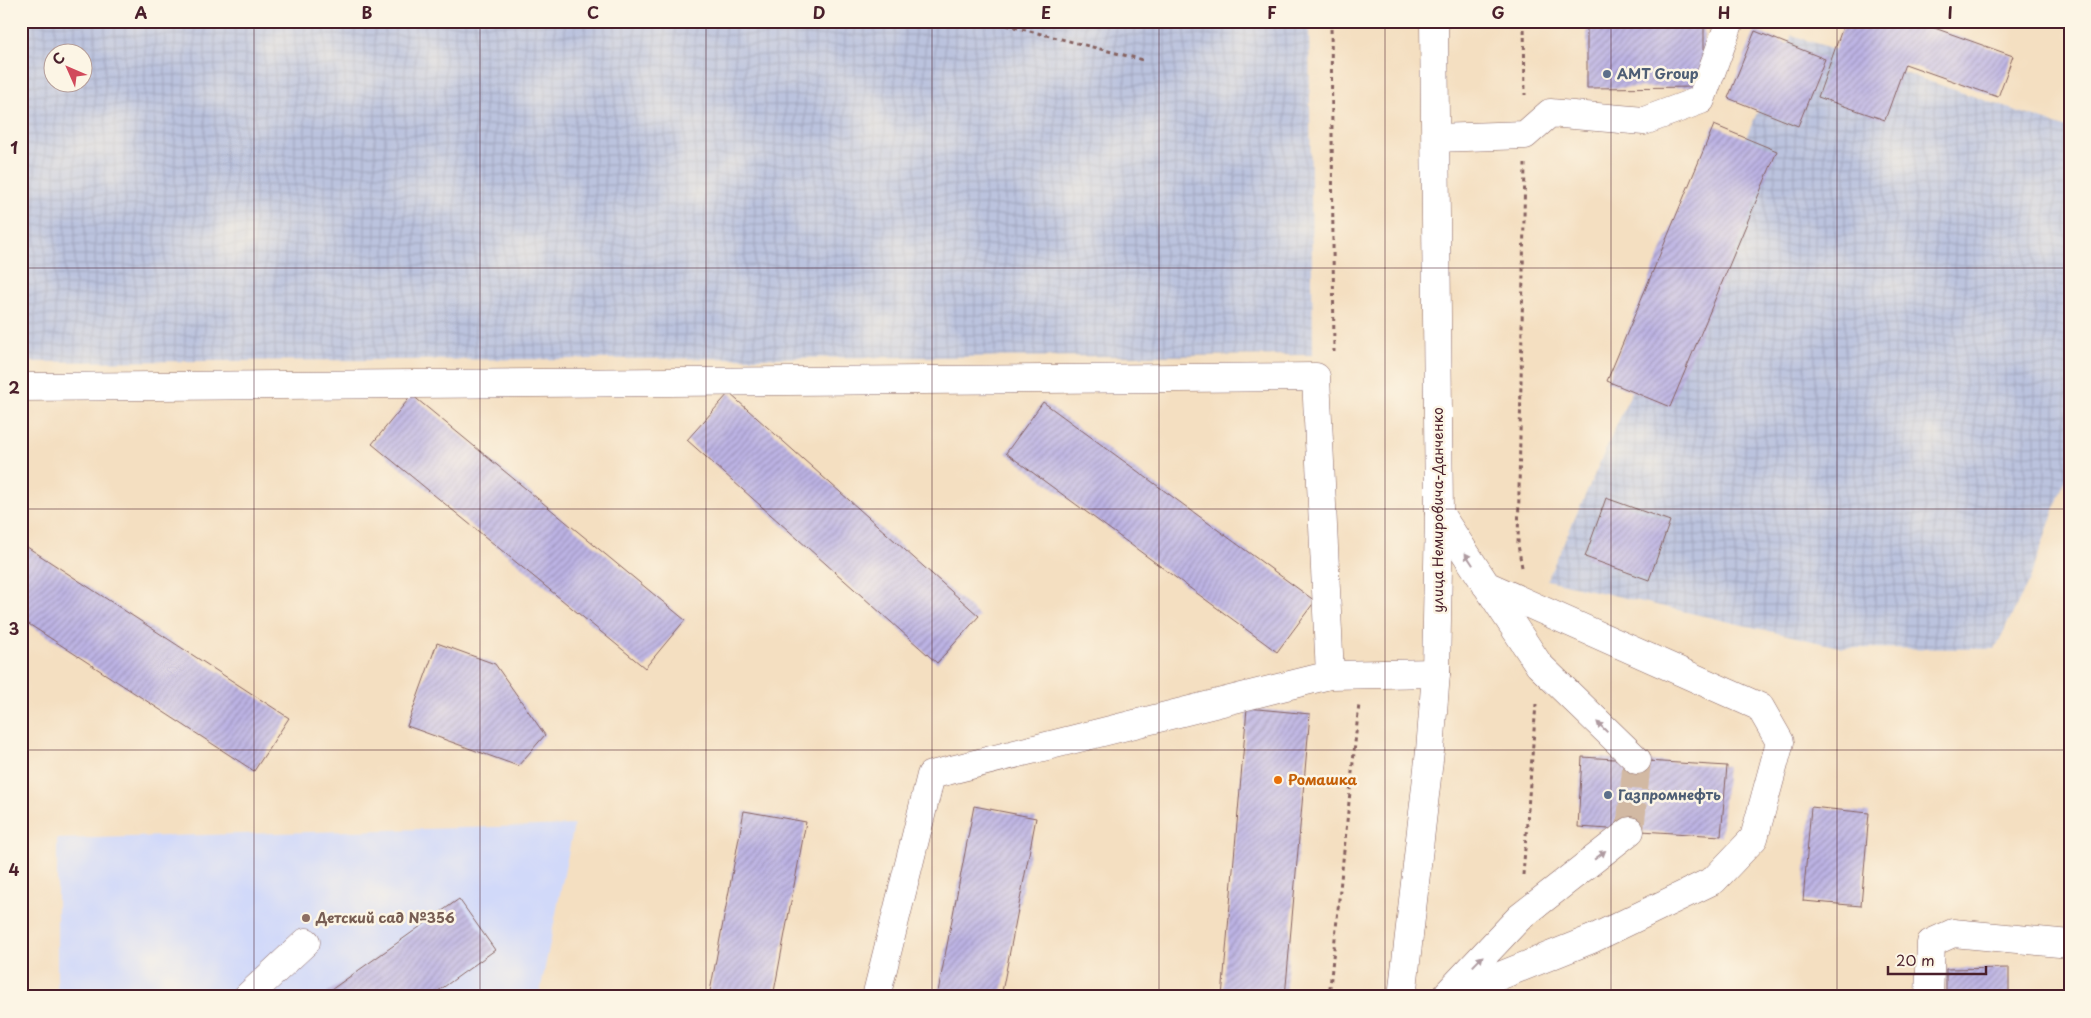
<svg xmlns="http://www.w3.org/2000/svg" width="2091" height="1018" font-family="'Playpen Sans',sans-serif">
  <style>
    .built { fill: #d1d9f9 }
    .industrial { fill: url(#industrial-grid); fill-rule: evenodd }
    .building { fill: url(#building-hatch) }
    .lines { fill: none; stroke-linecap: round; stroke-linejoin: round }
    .minor-tunnel { stroke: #d2b9a3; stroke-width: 28; stroke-dasharray: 28 14; stroke-linecap: butt }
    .minor-casing { stroke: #866260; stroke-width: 29 }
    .major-casing { stroke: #866260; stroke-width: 29 }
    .path { stroke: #866260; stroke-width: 3; stroke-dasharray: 4 4; stroke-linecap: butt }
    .minor { stroke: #fff; stroke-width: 28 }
    .major { stroke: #fff; stroke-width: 28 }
    .oneway { fill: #ae9aa0 }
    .grid { fill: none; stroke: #4a1f2b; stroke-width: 1; stroke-opacity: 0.55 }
    .service-dot { fill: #5c6f8a; stroke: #fcf5e5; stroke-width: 2 }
    .food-dot { fill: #e8710a; stroke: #fcf5e5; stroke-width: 2 }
    .education-dot { fill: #8d6e63; stroke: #fcf5e5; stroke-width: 2 }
    .labels { text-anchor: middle; stroke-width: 5; stroke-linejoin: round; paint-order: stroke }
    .service-label { font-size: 14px; font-weight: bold; fill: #4e5e75; stroke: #fcf5e5; text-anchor: start }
    .street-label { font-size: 14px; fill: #4a1f2b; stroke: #fcf5e5 }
    .food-label { font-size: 14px; font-weight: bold; fill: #c56008; stroke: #fcf5e5; text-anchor: start }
    .education-label { font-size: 14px; font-weight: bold; fill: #785e54; stroke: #fcf5e5; text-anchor: start }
    .neatline { fill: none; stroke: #4a1f2b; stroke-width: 2 }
    .grid-label { font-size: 16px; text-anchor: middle; font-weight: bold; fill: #4a1f2b }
  </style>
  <defs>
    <pattern id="industrial-grid" width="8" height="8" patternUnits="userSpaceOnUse" patternTransform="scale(1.25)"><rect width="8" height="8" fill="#bbc3de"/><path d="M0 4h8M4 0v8" fill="none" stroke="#a2a7bf"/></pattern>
    <pattern id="building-hatch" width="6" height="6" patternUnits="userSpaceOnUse" patternTransform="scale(1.25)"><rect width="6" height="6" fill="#bcb3e4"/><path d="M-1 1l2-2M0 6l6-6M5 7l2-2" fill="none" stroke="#9b91b9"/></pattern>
  </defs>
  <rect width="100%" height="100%" fill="#fcf5e5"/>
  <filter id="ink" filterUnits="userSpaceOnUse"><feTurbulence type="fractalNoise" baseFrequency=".02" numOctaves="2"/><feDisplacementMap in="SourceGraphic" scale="10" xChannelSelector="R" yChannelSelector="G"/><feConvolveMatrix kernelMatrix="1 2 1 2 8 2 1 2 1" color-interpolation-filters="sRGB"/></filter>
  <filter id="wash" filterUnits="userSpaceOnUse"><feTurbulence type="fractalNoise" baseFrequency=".0096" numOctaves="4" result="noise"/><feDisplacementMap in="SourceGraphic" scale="20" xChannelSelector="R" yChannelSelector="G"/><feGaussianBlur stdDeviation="1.12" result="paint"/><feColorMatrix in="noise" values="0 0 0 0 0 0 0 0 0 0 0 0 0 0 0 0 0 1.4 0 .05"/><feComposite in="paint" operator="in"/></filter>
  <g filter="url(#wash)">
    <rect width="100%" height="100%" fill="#f4dfc1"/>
    <path class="built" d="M574 825 539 997H57V839Z"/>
    <path class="industrial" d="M21 21H1309L1313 355 21 362ZM52 52H82V82H52Z
      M1792 35 2070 129V465L2030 579 1995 649 1843 648 1547 580Z"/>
    <g id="blocks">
      <path class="building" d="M1587 21H1704V87L1587 88Z
        M1845 21H1915L2013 56 1998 97 1905 64 1885 120 1818 97Z
        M1755 31 1825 59 1798 126 1728 98Z
        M1714 125 1777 151 1670 407 1607 381Z
        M729 393 979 616 937 663 687 440Z
        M412 395 685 620 645 668 372 444Z
        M1043 402 1315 601 1277 652 1006 453Z
        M1606 498 1670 521 1649 580 1585 557Z
        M21 543 289 718 254 771 21 619Z
        M437 643 495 664 545 735 518 766 407 726Z
        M1247 708 1310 714 1285 997H1222Z
        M1582 757 1727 766 1721 836 1578 827Z
        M974 806 1036 818 1001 997H937Z
        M1811 807 1869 813 1861 906 1803 901Z
        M744 811 806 822 773 997H709Z
        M459 899 495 950 430 997H321Z
        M2009 968V997H1946V969Z"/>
    </g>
  </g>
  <g filter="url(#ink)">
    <use href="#blocks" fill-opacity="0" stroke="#866260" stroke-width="1"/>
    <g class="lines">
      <path class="minor-tunnel" d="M1630 831 1637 760"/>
      <defs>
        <path id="minor" d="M1436 138 1525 135 1550 113 1644 121 1701 100 1730 21
          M21 387 1316 377 1330 675
          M1439 513 1539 665 1637 760
          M1449 992 1519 918 1630 831
          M247 997 306 942
          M876 997 931 775 1330 675 1436 673
          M1447 997 1592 939 1714 880 1754 838 1780 742 1760 707 1486 585
          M1929 997 1931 943 1953 933 2070 944"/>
        <path id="major" d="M1402 997 1430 751 1436 673 1439 513 1434 21"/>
      </defs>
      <use href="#minor" class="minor-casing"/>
      <use href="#major" class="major-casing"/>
      <path class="path" d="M991 21 1143 60
        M1331 21 1334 352
        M1524 21 1525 95
        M1522 567 1518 545 1525 164
        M1523 875 1536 704
        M1329 997 1359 704"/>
      <use href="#minor" class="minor"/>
      <use href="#major" class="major"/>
    </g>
    <defs><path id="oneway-solid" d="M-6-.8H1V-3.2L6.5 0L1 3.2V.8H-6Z" transform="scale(1.25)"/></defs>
    <g class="oneway">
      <use href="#oneway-solid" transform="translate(1469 559) rotate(-123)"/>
      <use href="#oneway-solid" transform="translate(1602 727) rotate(-136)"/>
      <use href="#oneway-solid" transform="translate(1600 855) rotate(-38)"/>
      <use href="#oneway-solid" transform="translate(1478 961) rotate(-46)"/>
    </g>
  </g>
  <path class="grid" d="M254 21V997M480 21V997M706 21V997M932 21V997M1159 21V997M1385 21V997M1611 21V997M1837 21V997M21 268H2070M21 509H2070M21 750H2070"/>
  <g class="service-dot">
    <circle cx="1607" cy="74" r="5"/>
    <circle cx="1608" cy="795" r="5"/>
  </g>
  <circle class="food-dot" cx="1278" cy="780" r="5"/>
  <circle class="education-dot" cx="306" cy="918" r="5"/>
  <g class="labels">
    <g class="service-label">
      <text x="1617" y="79">АМТ Group</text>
      <text x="1618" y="800">Газпромнефть</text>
    </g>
    <g class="street-label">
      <text transform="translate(1438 510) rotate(-90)" y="5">улица Немировича-Данченко</text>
    </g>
    <g class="food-label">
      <text x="1288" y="785">Ромашка</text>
    </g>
    <g class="education-label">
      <text x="316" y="923">Детский сад №356</text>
    </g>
  </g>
  <rect width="2091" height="1018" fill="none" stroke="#fcf5e5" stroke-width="55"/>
  <g transform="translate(68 68) rotate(315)"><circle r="24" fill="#fcf5e5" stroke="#b59f9b"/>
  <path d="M0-4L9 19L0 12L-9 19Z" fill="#d1495b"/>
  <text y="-8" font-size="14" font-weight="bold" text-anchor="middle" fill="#4a1f2b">С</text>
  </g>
  <path d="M1888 966v8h98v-8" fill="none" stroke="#4a1f2b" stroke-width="2.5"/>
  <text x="1896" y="966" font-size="15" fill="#4a1f2b" stroke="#fcf5e5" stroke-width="4" paint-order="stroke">20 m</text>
  <rect x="28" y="28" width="2036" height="962" class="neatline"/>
  <g class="grid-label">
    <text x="141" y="19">A</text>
    <text x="367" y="19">B</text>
    <text x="593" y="19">C</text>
    <text x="819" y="19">D</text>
    <text x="1046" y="19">E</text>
    <text x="1272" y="19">F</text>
    <text x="1498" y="19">G</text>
    <text x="1724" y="19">H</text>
    <text x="1950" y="19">I</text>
    <text x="14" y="154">1</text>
    <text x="14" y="394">2</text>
    <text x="14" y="635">3</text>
    <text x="14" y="876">4</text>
  </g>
</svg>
